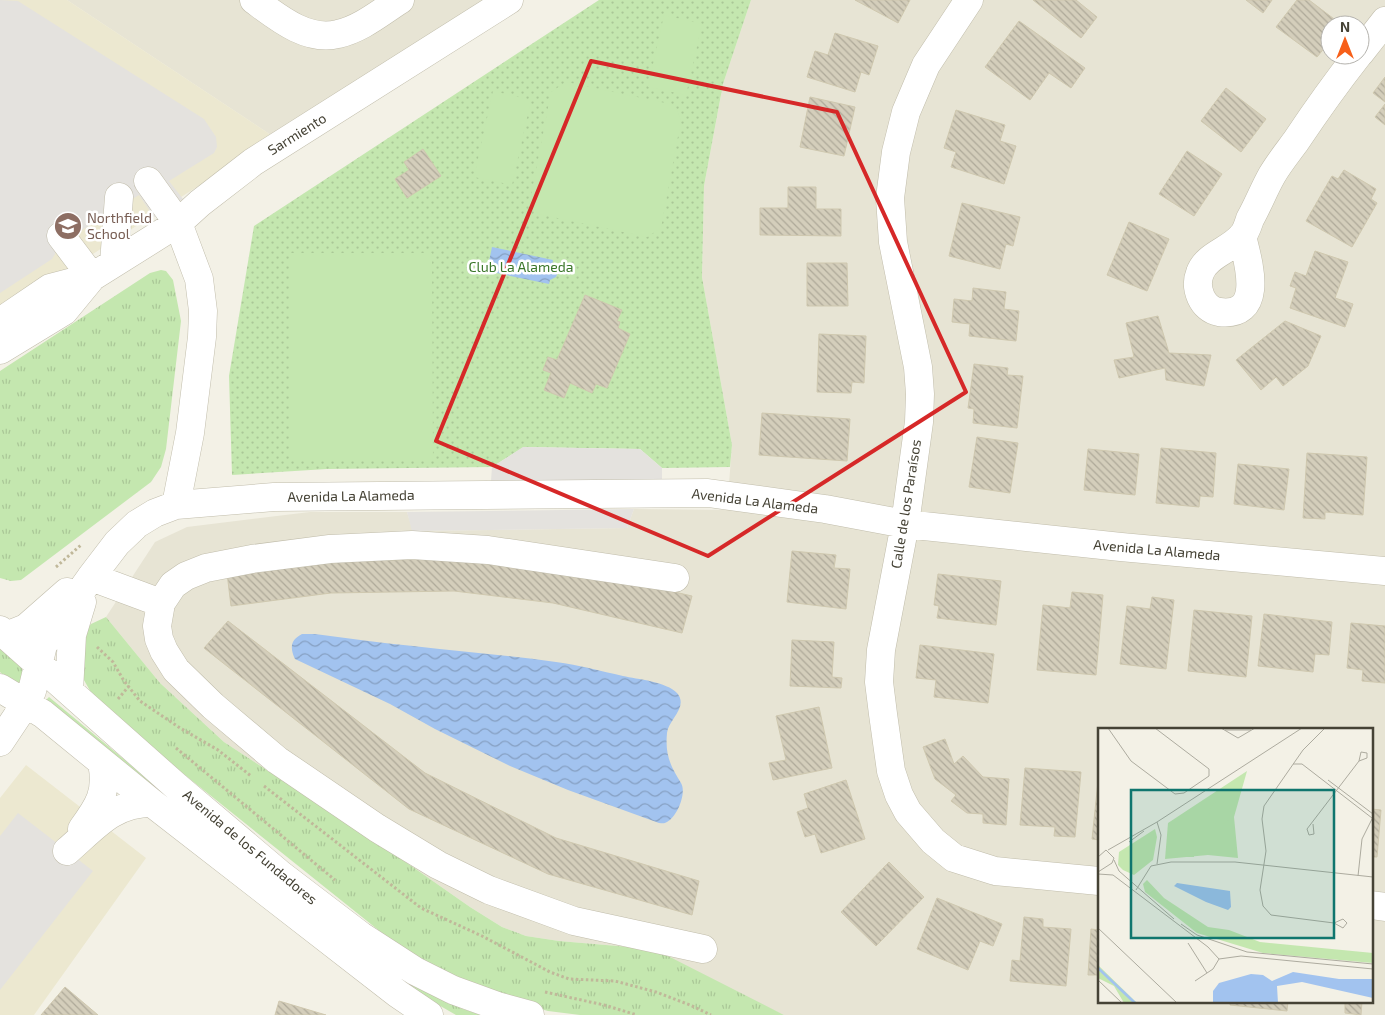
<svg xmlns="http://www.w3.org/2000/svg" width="1385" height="1015" font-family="'Exo 2',sans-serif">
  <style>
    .residential { fill: #e7e4d4; fill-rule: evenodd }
    .education { fill: #ece8d0 }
    .grass { fill: url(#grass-tufts) }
    .park { fill: url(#park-dots) }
    .pitch { fill: #c4e7af }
    .parking { fill: #e4e2de }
    .water { fill: url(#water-waves) }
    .building { fill: url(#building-back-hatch); stroke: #cfc8af }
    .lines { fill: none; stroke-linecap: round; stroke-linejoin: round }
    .minor-casing { stroke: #c1bdab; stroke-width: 29 }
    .path { stroke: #c0b89a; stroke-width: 3; stroke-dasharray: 2.5 2.5; stroke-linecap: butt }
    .minor { stroke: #fff; stroke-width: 28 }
    .marked { fill: none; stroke: #d62828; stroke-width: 4; stroke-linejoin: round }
    .labels { text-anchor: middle; stroke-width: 5; stroke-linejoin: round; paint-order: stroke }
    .street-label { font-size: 14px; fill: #454235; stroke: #fff }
    .education-label { font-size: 14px; fill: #785e54; stroke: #fff; text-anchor: start }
    .park-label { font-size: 14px; fill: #3a7629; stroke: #fff }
    .inset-river { fill: none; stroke: #a2c3ef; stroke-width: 2.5 }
    .inset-road { fill: none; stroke: #adab9f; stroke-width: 1 }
    .view { fill: #0f766e; fill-opacity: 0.15; stroke: #0f766e; stroke-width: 2.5 }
    .inset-edge { fill: none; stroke: #454235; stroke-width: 2.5 }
  </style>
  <defs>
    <pattern id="grass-tufts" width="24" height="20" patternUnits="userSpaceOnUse" patternTransform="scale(1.25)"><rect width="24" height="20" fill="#c4e7af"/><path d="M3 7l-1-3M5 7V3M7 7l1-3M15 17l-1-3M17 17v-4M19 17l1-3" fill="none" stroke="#aac797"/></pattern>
    <pattern id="park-dots" width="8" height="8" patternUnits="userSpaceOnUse" patternTransform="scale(1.25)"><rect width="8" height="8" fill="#c4e7af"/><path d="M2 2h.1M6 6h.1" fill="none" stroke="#aac797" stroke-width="1.8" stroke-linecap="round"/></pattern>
    <pattern id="water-waves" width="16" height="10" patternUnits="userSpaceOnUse" patternTransform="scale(1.25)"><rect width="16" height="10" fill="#a2c3ef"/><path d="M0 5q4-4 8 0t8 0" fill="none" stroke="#86a0c2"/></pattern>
    <pattern id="building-back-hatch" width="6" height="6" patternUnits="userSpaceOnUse" patternTransform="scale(1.25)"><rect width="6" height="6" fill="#d4cebb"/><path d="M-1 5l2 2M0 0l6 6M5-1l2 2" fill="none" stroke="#aea999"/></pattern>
  </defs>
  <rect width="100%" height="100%" fill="#f3f1e6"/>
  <path class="residential" d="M67 0H498L274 137Z
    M751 0H1385V1015H784L641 948 559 941 526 936 502 927 470 907 387 849 224 742 160 683 106 617 155 542 187 527 310 512H407L413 531 627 528 634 509 727 510 732 445 702 277 704 186 723 84ZM1330 25H1360V55H1330ZM1099 729H1371V1001H1099Z"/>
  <path class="education" d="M0 0H67L274 137 0 314Z
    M26 765 146 858 34 1015H0V798Z"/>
  <path class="grass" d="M161 270 166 271 173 280 181 321 166 449 161 467 151 482 21 580 11 581 0 578V371L150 273Z
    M106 617 160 683 224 742 387 849 470 907 502 927 526 936 559 941 641 948 666 955 784 1015H580L548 1011 504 999 451 977 387 937 130 731 93 696 80 673 86 630 91 624Z
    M0 648 22 668V686L19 690 0 672Z
    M49 697 215 835 393 971 463 1009 481 1015H456L390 977 44 702Z"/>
  <path class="park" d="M599 0H751L723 84 704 186 702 277 732 445 730 467 662 468 640 449 524 447 492 467 327 469 232 475 229 376 254 226Z"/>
  <path class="pitch" d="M664 15 702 24 686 95 648 87Z
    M566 82 675 105 681 120 661 228 647 237 538 214 530 202 551 92Z
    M493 91 531 100 512 185 474 177Z
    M291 253H432L433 460H291Z"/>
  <path class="parking" d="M0 0 18 1 204 119 216 137 217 147 214 153 169 181 183 199 154 217 139 195 56 246 55 254 52 259 0 293Z
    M523 447 640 449 662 468V480L491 481 492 467Z
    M634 509 627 528 412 531 407 512Z
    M18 813 93 871 0 990V836Z"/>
  <path class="water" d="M492 247 553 260 552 265 557 269 558 272 556 277 550 280 549 284 487 271Z
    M302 634H315C348 638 381 643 413 646 461 652 509 655 556 662 579 665 601 671 623 676 637 679 667 682 677 693 689 707 668 720 667 733 665 755 670 765 681 783 687 793 677 817 667 822 664 824 662 823 659 823L568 790 510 766 435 729 390 704 295 659C290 648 290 640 302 634Z"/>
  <path class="building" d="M855 0H910L898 23Z
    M1033 0H1076L1097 17 1081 38Z
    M1246 0H1272L1263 13Z
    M1297 0H1309L1342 25H1330V41L1317 57 1276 27Z
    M1019 21 1085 68 1071 88 1049 73 1030 100 985 67Z
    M835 33 878 46 869 75 861 72 855 92 807 77 815 51 828 55Z
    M1385 77V102L1373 93Z
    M1226 88 1266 119 1241 152 1201 121Z
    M810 97 855 107 844 156 800 147Z
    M1385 104V125L1375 117Z
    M956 110 1005 125 1000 141 1016 146 1004 184 951 167 956 152 944 148Z
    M423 149 441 176 407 198 395 179 409 170 404 162Z
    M1187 151 1222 174 1194 216 1159 194Z
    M1344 170 1376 189 1371 199 1377 203 1352 247 1306 221 1332 176 1338 179Z
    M788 187H816V209H841V236L760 235V208H788Z
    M962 203 1020 217 1013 246 1006 244 1000 269 949 256Z
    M1129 222 1169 239 1147 291 1107 275Z
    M1315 251 1348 262 1335 298 1353 304 1345 327 1290 308 1296 288 1290 286 1295 272 1306 276Z
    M807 263H847L848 306H807Z
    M973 288 1006 292 1004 309 1019 311 1016 341 969 336 970 324 952 322 954 299 972 301Z
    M585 295 622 310 617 321 620 322 618 328 630 334 607 388 596 384 592 393 570 383 564 398 544 390 551 373 543 370 548 357 557 360Z
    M1158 316 1169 353 1211 355 1204 386 1166 380 1165 368 1119 378 1114 360 1134 357 1126 323Z
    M1285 321 1321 336 1308 366 1283 386 1276 377 1261 390 1236 360Z
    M819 334 866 336 864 383 852 382 851 393 817 392Z
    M974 364 1008 368 1007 375 1023 376 1017 428 973 423 974 409 968 408Z
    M762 413 850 419 847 461 759 455Z
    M977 437 1018 443 1010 493 969 487Z
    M1161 448 1216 453 1213 497 1200 496 1199 507 1156 503Z
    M1088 449 1139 454 1135 495 1084 490Z
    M1307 453 1367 457 1363 515 1325 512V519L1303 518Z
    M1238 464 1289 469 1284 510 1234 504Z
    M792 551 836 555 834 568 850 569 846 609 787 602Z
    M456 558 561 566 692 596 682 633 553 603 454 591 331 593 231 606 227 573 330 562Z
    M938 574 1001 581 996 625 937 618 939 606 934 605Z
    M1072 592 1103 595 1096 675 1037 670 1043 605 1070 608Z
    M1152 597 1174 600 1166 669 1120 664 1127 606 1150 609Z
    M1194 610 1252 616 1246 677 1188 671Z
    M1264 614 1332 622 1329 655 1315 654 1313 672 1258 666Z
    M228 621 425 773 556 838 699 881 692 915 548 874 409 809 204 648Z
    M1351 623 1385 626V683L1362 681 1363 670 1347 668Z
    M792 640 834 642 832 677 842 678 841 688 790 686Z
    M920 645 994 654 988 703 934 697 936 680 916 678Z
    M819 707 832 768 773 780 769 763 786 760 776 716Z
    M945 739 954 764 963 756 983 777 1009 779 1006 825 983 823V814L967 813 951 801 956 795 935 779 923 747Z
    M1025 768 1081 772 1075 837 1054 836 1055 827 1020 825Z
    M1099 772V840L1092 839Z
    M846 780 865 839 821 853 815 834 805 837 797 812 808 808 804 794Z
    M1371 809 1381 810 1377 857H1371Z
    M889 862 924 897 876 946 841 912Z
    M937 898 1002 924 993 946 980 941 968 970 917 949Z
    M1024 917 1043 919V927L1071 929 1066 986 1010 981 1012 960 1020 961Z
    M1091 929 1099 930V975H1088Z
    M65 987 98 1015H41Z
    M279 1001 326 1015H275Z
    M1230 1001H1288L1287 1011 1230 1005Z
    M1345 1001H1362L1361 1015 1345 1013Z"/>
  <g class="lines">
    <defs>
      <path id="minor" d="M254 0C277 17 307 42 338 34 361 29 381 12 400 0
        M969 0 926 65 906 112 896 152 890 198 893 242 918 367 920 394 919 422 905 524 881 650 879 682 883 714 891 771 899 795 908 812 933 841 954 858 995 871 1099 881
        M1360 53 1385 21
        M148 181 178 223 199 279 203 311 202 337 190 433 176 505
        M61 236 92 277
        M1242 236C1248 261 1266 318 1219 312 1202 309 1194 288 1200 273 1206 255 1231 250 1242 236 1246 232 1248 225 1250 219 1258 205 1264 189 1272 175 1279 163 1288 152 1296 141 1316 111 1336 83 1358 55
        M114 263 119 197
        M0 322 50 288 92 277 178 223 200 203 253 162 509 0
        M0 350 64 311 92 277
        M91 577 161 603
        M675 578 488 550 412 545 330 549 252 559 206 568 186 576 173 585 161 603 157 626 159 639 164 651 176 670 213 706 277 760 377 828 438 865 489 890 574 921 703 949
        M0 630 177 787 281 875 361 936 415 971 453 990 497 1006 530 1015
        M6 636 26 628 67 592
        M0 688 43 714 152 803 398 994 429 1015
        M69 691 72 635 82 602
        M0 742 26 703 32 691 43 645 91 577 117 543 137 524 155 513 176 505 274 497 708 493 825 509 905 524 1121 547 1385 571
        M82 829C99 806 108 792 102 763
        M67 851C95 827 112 803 152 803
        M1371 905 1385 907"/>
    </defs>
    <use href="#minor" class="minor-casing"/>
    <path class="path" d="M56 567 81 545
      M97 647 113 662 124 681 140 701 180 728 218 750 251 776
      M118 699 129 686
      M176 748 335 880
      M264 786 421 908 482 936 550 972 569 979 615 981 656 992 690 1005 711 1015
      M545 992 604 1005 637 1015"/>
    <use href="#minor" class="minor"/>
  </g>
  <path class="marked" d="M591 61 837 112 966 392 708 556 436 441Z"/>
  <defs>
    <symbol id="school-disc" viewBox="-11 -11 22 22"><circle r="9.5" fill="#8d6e63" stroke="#fff"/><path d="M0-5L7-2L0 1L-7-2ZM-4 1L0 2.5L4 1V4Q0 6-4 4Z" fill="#fff"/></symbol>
  </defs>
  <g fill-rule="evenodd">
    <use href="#school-disc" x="52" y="210" width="32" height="32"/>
  </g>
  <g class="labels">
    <g class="street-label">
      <text transform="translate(297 134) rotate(-32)" y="5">Sarmiento</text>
      <text transform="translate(351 496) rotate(-1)" y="5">Avenida La Alameda</text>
      <text transform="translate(755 501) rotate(7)" y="5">Avenida La Alameda</text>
      <text transform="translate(906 504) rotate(-81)" y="5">Calle de los Paraísos</text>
      <text transform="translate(1157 550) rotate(5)" y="5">Avenida La Alameda</text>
      <text transform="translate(250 847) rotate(40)" y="5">Avenida de los Fundadores</text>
    </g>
    <g class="education-label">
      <text x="87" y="223">Northfield<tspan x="87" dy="16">School</tspan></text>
    </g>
    <g class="park-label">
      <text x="521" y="272">Club La Alameda</text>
    </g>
  </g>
  <g transform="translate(1098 728)">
    <rect width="275" height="275" fill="#f3f1e6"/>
    <path d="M57 101 59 109 55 132 36 147 25 142 20 137 21 124ZM49 152 66 170 110 199 131 202 162 214 275 225V235L165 225 99 205 47 164 45 156Z" fill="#c4e7af"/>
    <path d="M0 237 39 275H26L16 258 0 250Z" fill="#c4e7af"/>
    <path d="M149 43 136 89 140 130 110 127 67 131 70 95Z" fill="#c4e7af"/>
    <path d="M111 85a11 11 0 1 1 22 0a11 11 0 1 1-22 0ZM76 99H96V129H76Z" fill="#c4e7af"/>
    <path d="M79 155 132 163 133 179 130 182 108 174 76 158ZM195 244 241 251H275V270L204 254 179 258 180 275H115V263L121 255 153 246 165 247 174 253Z" fill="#a2c3ef"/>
    <path class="inset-river" d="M0 240 37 275"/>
    <path class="inset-road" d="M10 0 33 33 77 66 86 65 111 48V41L57 0M123 0 140 10 157 0M227 0 205 22 166 78 164 91 168 123 162 162 165 178 173 187 236 195 245 200 249 195 245 191 236 195M127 2H153M195 36H204L274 90M230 52 275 86M215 96 216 106 211 107 209 101 261 33 269 30V25L263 24 261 33M31 114 46 103M10 122 59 94 204 0M0 129 8 122 16 130 14 135 0 144M16 132 21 143 76 191M59 136 63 107 59 94M0 146 15 147 110 219 121 231 143 228 275 241M260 148 264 111 275 89M38 162 53 138 73 134H137L275 149M83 196 99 207 149 224 275 236M0 200 79 275M90 215 109 245M1 253 24 275M97 253 115 241 121 231"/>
    <path class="view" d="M33 62H236V210H33Z"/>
    <rect width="275" height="275" class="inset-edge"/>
  </g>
  <g transform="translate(1345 40)"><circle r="24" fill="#ffffff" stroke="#b5b3ae"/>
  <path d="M0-4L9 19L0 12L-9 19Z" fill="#f75f19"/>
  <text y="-8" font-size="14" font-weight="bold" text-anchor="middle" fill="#454235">N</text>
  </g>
</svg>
